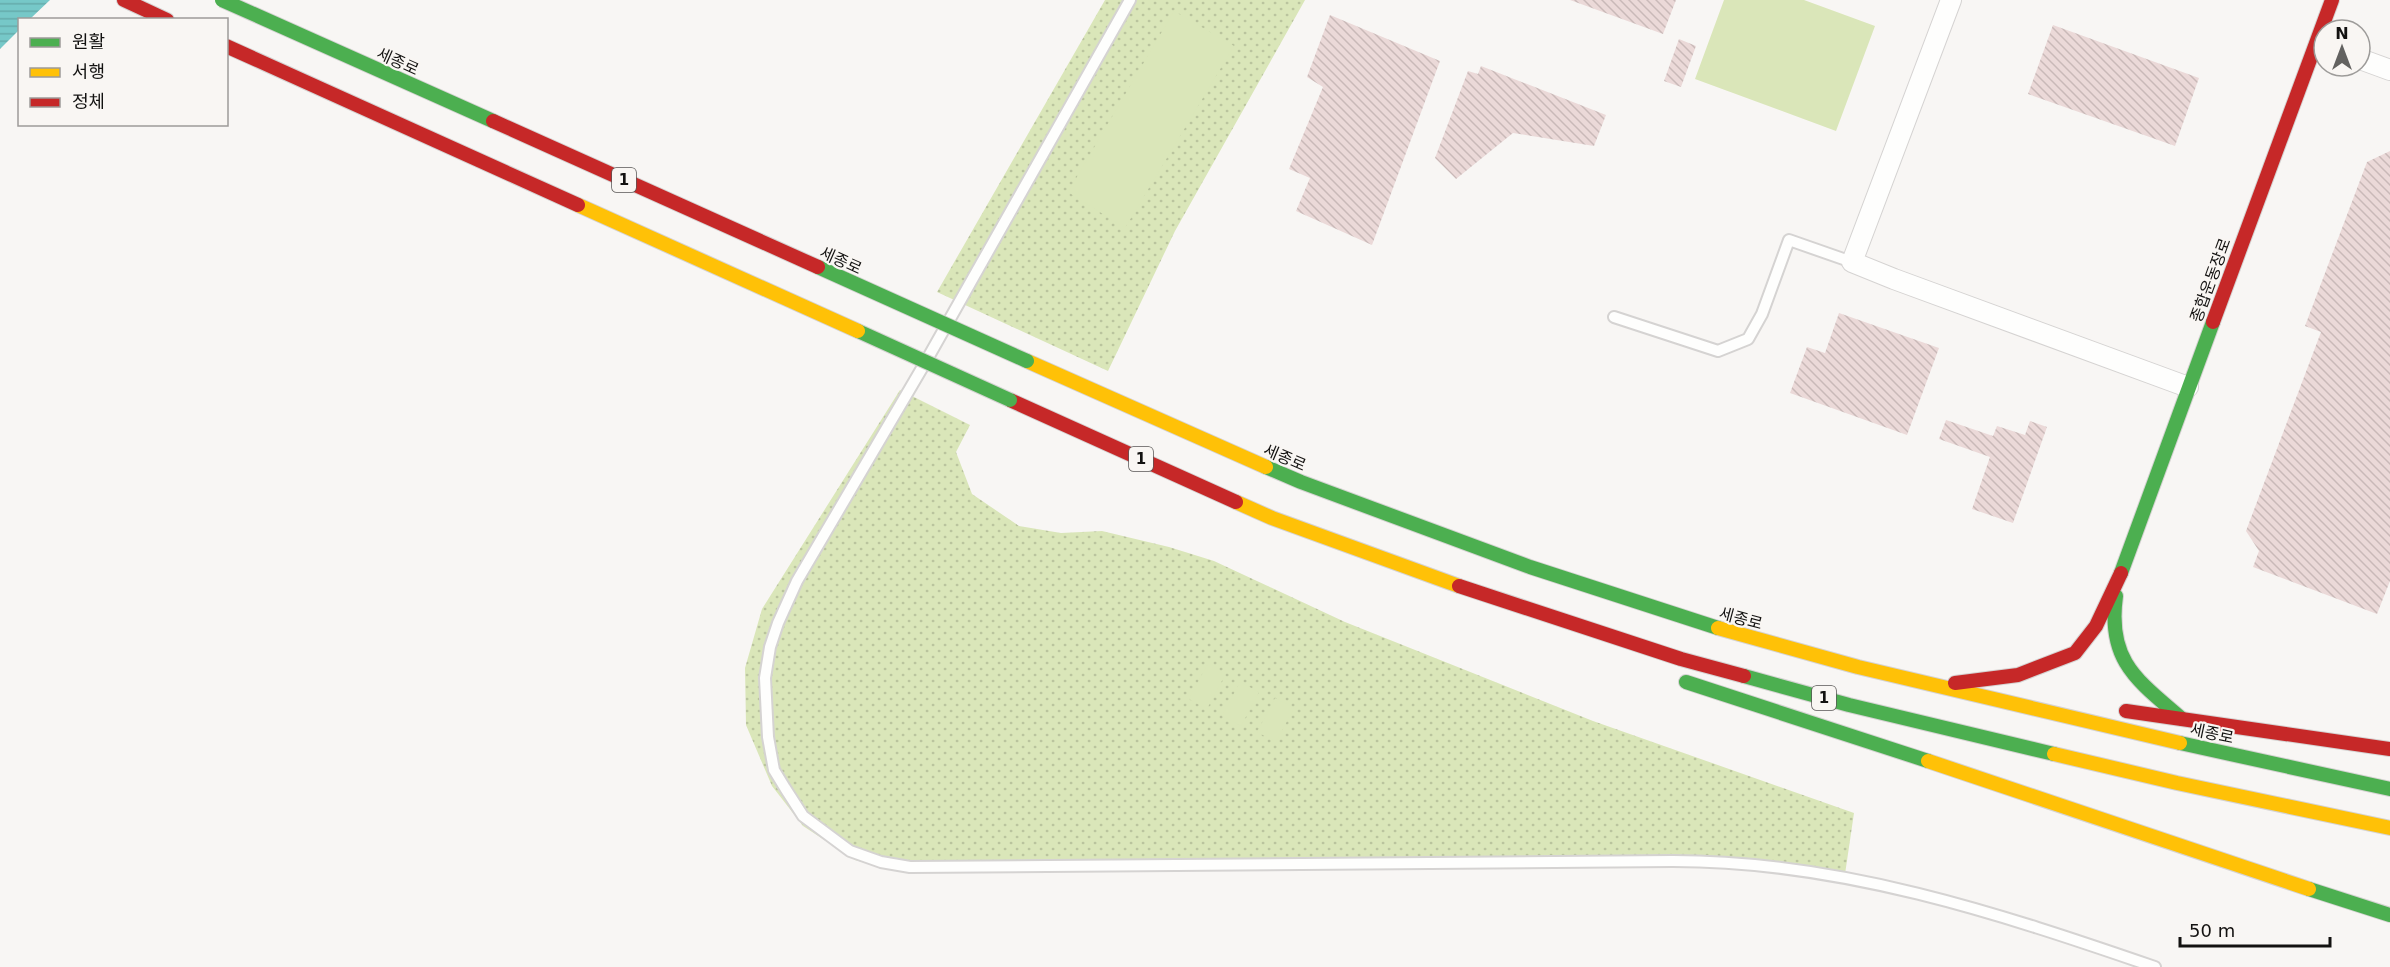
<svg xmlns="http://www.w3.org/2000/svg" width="2390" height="967" font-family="'DejaVu Sans','Noto Sans KR',sans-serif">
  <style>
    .park { fill: url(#park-dots) }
    .pitch { fill: #dae6b9 }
    .water { fill: url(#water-rules) }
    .building { fill: url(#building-back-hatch) }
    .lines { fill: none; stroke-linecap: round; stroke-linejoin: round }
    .lane-casing { stroke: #d5d3d2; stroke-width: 14 }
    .street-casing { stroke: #d5d3d2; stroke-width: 22 }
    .fast-casing { stroke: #d5d3d2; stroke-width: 16 }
    .slow-casing { stroke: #d5d3d2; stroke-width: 16 }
    .jam-casing { stroke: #d5d3d2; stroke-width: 16 }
    .lane { stroke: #fefefd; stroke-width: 10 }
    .street { stroke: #fefefd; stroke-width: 20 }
    .fast { stroke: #4caf50; stroke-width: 14 }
    .slow { stroke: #ffc107; stroke-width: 14 }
    .jam { stroke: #c62828; stroke-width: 14 }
    .fast-bridge-casing { stroke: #d5d3d2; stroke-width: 16; stroke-linecap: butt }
    .slow-bridge-casing { stroke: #d5d3d2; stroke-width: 16; stroke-linecap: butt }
    .jam-bridge-casing { stroke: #d5d3d2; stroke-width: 16; stroke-linecap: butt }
    .fast-bridge { stroke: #4caf50; stroke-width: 14 }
    .slow-bridge { stroke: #ffc107; stroke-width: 14 }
    .jam-bridge { stroke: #c62828; stroke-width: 14 }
    .labels { text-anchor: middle; stroke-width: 4.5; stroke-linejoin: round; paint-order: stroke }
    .shield { fill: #f9f6f3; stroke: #585655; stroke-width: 1.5 }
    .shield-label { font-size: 15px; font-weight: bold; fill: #131211 }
    .street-label { font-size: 16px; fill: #131211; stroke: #f9f6f3 }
  </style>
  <defs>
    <pattern id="park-dots" width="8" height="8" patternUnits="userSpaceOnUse" patternTransform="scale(1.5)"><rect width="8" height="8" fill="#dae6b9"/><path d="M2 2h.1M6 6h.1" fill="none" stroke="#bac49e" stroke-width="1.8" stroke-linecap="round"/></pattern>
    <pattern id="water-rules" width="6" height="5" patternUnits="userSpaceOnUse" patternTransform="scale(1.5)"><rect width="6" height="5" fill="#76c8c8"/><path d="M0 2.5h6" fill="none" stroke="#65abab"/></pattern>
    <pattern id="building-back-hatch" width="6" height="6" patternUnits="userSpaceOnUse" patternTransform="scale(1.5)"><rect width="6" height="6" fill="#ebd9d8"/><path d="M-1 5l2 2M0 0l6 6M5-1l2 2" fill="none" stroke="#c9b9b8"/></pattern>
  </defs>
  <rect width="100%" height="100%" fill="#f8f6f4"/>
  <path class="park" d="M1105 0H1305L1175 231 1108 371 937 292Z
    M900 390 970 425 956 452 972 494 1019 526 1061 533 1102 531 1169 547 1214 561 1345 622 1593 721 1854 813 1844 881 1760 870 1705 866 900 872 855 860 803 826 772 786 746 725 745 668 762 609Z"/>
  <path class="pitch" d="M1724 0H1804L1875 26 1836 131 1695 79Z
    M1174 11 1234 46 1125 228 1068 192Z
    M1207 665 1225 675 1207 709 1189 699Z
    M1240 682 1259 692 1241 726 1222 716Z
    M1275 698 1294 708 1276 742 1257 732Z"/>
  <path class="water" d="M0 0H50L30 19 20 20 19 30 0 49Z"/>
  <path class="building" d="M1570 0H1676L1663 34Z
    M1330 15 1440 61 1372 245 1296 211 1310 178 1289 169 1323 87 1307 77Z
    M2053 25 2199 78 2175 146 2028 94Z
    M1679 39 1696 46 1681 87 1664 81Z
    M1481 66 1606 115 1594 146 1513 133 1456 179 1435 158 1468 71 1478 74Z
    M2390 151V581L2377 614 2253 567 2259 551 2246 531 2321 332 2305 326 2367 162Z
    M1839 313 1939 348 1907 435 1790 393 1807 347 1825 353Z
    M1946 420 1993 436 1997 426 2025 435 2030 421 2047 427 2013 523 1972 509 1990 457 1939 439Z"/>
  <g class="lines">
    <defs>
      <path id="lane" d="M1130 0 925 363 797 581 778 623 770 647 765 678 768 737 774 770 785 788 803 816 850 851 881 862 910 867 1673 861C1841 861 1998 913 2155 967
        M1614 317 1718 351 1748 339 1762 314 1789 240 1852 262"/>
      <path id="street" d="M1951 0 1852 262 1894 279 2188 387
        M2360 59 2390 70"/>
      <path id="fast" d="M1266 467 1301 482 1530 567 1718 628
        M2121 573 2213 322
        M2116 596C2107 661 2137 680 2182 719
        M1744 676 1849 705 2054 754
        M1686 682 1928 761
        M2180 743 2390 789
        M2309 889 2390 915"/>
      <path id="slow" d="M1027 361 1266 467
        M1236 502 1272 518 1459 586
        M1718 628 1858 667 2180 743
        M2054 754 2177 783 2390 828
        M1928 761 2309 889"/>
      <path id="jam" d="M124 0 167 20
        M2213 322 2332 0
        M1010 400 1236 502
        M1459 586 1681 659 1744 676
        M1955 683 2018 675 2075 653 2096 626 2121 573
        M2126 711 2390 749"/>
    </defs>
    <use href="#lane" class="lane-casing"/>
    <use href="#street" class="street-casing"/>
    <use href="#fast" class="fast-casing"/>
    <use href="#slow" class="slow-casing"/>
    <use href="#jam" class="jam-casing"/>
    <use href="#lane" class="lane"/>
    <use href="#street" class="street"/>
    <use href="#fast" class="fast"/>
    <use href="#slow" class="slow"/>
    <use href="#jam" class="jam"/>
    <defs>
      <path id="fast-bridge" d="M222 0 493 121
        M818 267 1027 361
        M858 331 1010 400"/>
      <path id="slow-bridge" d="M578 205 858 331"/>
      <path id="jam-bridge" d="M226 46 578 205
        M493 121 818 267"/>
    </defs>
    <use href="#fast-bridge" class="fast-bridge-casing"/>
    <use href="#slow-bridge" class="slow-bridge-casing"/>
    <use href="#jam-bridge" class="jam-bridge-casing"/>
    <use href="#fast-bridge" class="fast-bridge"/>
    <use href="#slow-bridge" class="slow-bridge"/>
    <use href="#jam-bridge" class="jam-bridge"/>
  </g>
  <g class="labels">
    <g class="shield">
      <rect x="612" y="168" width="24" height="24" rx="4.5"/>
      <rect x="1129" y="447" width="24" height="24" rx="4.5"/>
      <rect x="1812" y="686" width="24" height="24" rx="4.5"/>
    </g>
    <g class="shield-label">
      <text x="624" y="185">1</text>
      <text x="1141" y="464">1</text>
      <text x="1824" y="703">1</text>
    </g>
    <g class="street-label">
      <text transform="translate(398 61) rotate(24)" y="6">세종로</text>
      <text transform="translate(841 260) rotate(24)" y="6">세종로</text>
      <text transform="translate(2210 280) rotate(-70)" y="6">종합운동장로</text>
      <text transform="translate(1285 457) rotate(23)" y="6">세종로</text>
      <text transform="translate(1741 618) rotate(15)" y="6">세종로</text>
      <text transform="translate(2212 733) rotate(12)" y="6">세종로</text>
    </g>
  </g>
  <rect x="18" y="18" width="210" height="108" fill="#f9f6f3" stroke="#9d9b99" stroke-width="1.5"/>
  <rect x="30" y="38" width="30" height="9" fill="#4caf50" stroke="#9d9b99" stroke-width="1.5"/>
  <text x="72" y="48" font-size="18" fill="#131211">원활</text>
  <rect x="30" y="68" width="30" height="9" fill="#ffc107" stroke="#9d9b99" stroke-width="1.5"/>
  <text x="72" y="78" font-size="18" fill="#131211">서행</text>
  <rect x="30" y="98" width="30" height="9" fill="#c62828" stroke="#9d9b99" stroke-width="1.5"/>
  <text x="72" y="108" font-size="18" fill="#131211">정체</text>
  <g transform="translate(2342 48)"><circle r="28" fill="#f9f6f3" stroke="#9d9b99" stroke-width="1.5"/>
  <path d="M0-4.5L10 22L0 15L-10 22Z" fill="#636260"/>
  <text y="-9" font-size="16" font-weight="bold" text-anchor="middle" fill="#131211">N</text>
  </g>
  <path d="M2180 937v9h150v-9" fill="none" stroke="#131211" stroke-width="3"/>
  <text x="2189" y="937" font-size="18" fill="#131211" stroke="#f9f6f3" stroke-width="4.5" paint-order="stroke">50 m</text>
</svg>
